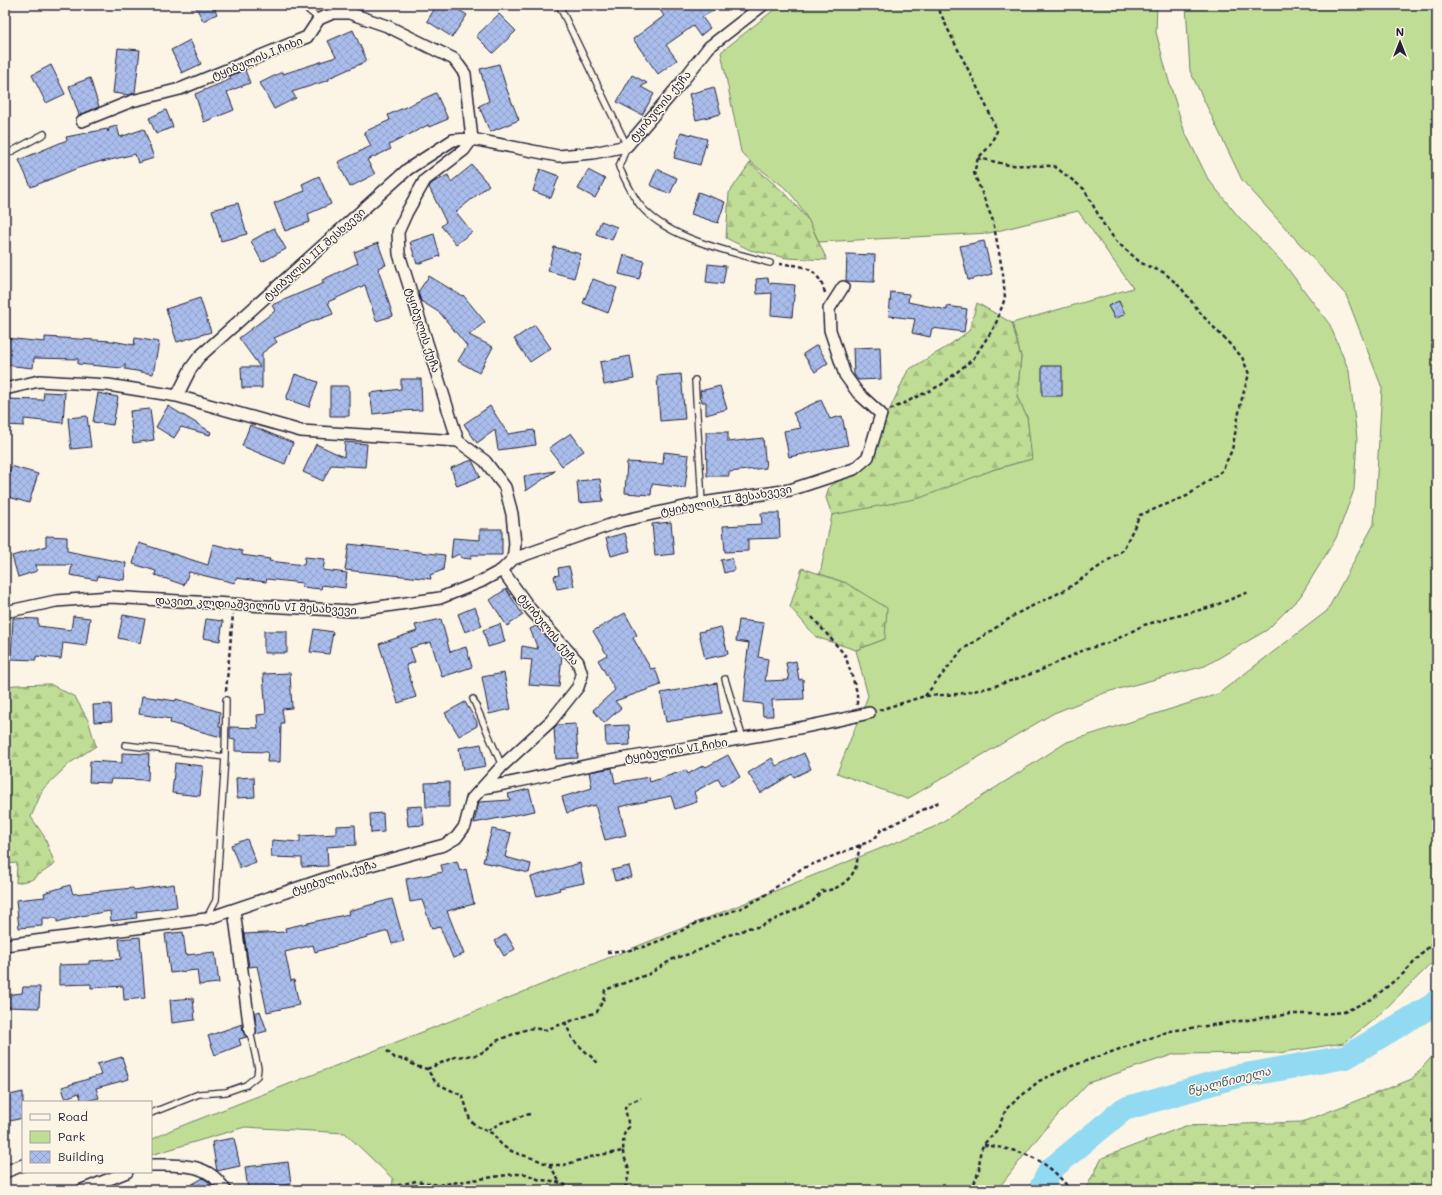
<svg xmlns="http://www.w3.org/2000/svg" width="1442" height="1195" font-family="Mali,'Noto Sans Georgian',sans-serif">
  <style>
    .green { fill: #c0dd95; stroke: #718068 }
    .forest { fill: url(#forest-firs); stroke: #718068 }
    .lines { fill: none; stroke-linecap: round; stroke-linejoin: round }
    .river { stroke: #91daf2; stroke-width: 24 }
    .building { fill: url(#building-cross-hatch); stroke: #22223b }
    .service-casing { stroke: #22223b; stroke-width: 8 }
    .minor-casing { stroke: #22223b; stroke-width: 14 }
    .path { stroke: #22223b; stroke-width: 2.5; stroke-dasharray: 4 3; stroke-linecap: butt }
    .service { stroke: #fcf5e5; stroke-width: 5.5 }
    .minor { stroke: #fcf5e5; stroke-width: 11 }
    .labels { text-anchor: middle; stroke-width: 3; stroke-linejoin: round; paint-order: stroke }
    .street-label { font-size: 11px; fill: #22223b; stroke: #fcf5e5 }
    .water-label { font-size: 12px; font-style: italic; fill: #435972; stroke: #fcf5e5 }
  </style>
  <defs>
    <pattern id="forest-firs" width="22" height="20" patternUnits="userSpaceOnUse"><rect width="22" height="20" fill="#c0dd95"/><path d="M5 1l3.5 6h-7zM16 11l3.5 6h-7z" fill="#a5bd81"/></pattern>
    <pattern id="building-cross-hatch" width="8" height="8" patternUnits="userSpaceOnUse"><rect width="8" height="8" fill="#aabdec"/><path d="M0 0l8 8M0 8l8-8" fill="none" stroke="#92a2cb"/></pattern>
  </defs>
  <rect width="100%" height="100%" fill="#fcf5e5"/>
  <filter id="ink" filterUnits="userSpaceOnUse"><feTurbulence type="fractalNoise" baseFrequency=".025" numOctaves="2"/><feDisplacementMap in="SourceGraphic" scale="8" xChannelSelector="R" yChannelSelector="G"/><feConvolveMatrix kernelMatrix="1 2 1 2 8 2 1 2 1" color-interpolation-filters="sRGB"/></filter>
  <g filter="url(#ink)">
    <path class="green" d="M780 5H1157L1156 32 1168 78 1184 130 1208 179 1238 216 1285 265 1330 325 1349 371 1357 438 1354 490 1336 538 1300 597 1267 630 1205 666 1107 692 1054 713 907 799 837 773 868 696 856 650 885 639 846 583 820 574 832 515 1031 459 1027 417 1017 397 1021 357 1012 323 1133 288 1078 211 989 233 819 242C811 225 802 206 789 192 775 177 755 169 741 152L721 52Z
      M1186 5H1437V958L1378 1016 1344 1043 1278 1053 1175 1054 1088 1083 1044 1130 997 1190H392L393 1179 345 1133 245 1127 151 1155V1140L171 1130 476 1011 934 827 1067 742 1218 694 1327 611 1374 524 1382 388 1346 295 1242 180 1190 71Z"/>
    <path class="forest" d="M750 163 787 195 809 221 827 260 787 258 750 250 726 238 729 193Z
      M977 303 1012 323 1021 357 1017 397 1027 417 1032 459 995 469 920 498 832 515 826 498 829 487 871 461 883 424 908 370 945 348 969 331Z
      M802 568 846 583 887 608 885 639 856 650 816 637 790 607Z
      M50 684 75 697 88 720 96 746 70 763 43 789 31 817 44 836 55 864 31 880 16 883 17 863 5 864V687L15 685Z
      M1437 1051V1190H1085L1102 1158 1185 1126 1302 1122 1412 1079Z"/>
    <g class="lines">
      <path class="river" d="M1040 1190 1050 1170 1124 1109 1234 1077 1346 1057 1433 1005 1437 1001"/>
    </g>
    <path class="building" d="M195 5H213L217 14 203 21Z
      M437 5H452L467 15 452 37 427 21Z
      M667 5H724L702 17 710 28 700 36 693 26 666 45 677 60 658 74 633 39 664 16 660 10Z
      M499 14 516 31 493 53 476 36Z
      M353 30 367 61 329 78V80L292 92 296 98 274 109 260 83 282 72 283 74 336 57 328 41Z
      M190 40 201 64 182 73 171 50Z
      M118 48 140 50 135 93 128 95 113 93Z
      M499 64 507 90 519 120 490 132 479 106 489 101 480 69Z
      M51 65 65 94 46 103 32 75Z
      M245 70 250 83 227 92 234 110 204 122 195 94 231 79 230 76Z
      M632 75 647 83 641 87 654 94 642 115 617 102Z
      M90 78 99 107 79 115 69 86Z
      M714 87 721 114 696 120 689 94Z
      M436 93 448 119 429 127 428 125 389 145 391 149 367 160 375 174 350 187 338 162 371 146 364 132 390 120 388 115Z
      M166 110 173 127 156 134 149 118Z
      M117 126 120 137 144 129 154 158 138 163 135 154 102 162V161L78 168 31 187 19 160 67 140 66 137 107 129 108 132 109 128Z
      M681 132 707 139 700 165 674 158Z
      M472 165 489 185 456 212 472 232 456 244 441 226 446 222 429 187 432 183 448 175 451 182Z
      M540 169 559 176 551 198 533 191Z
      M657 169 677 178 670 194 650 185Z
      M588 170 605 179 595 198 578 189Z
      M319 176 331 204 308 214 310 222 285 231 274 203 305 191 302 184Z
      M698 192 725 202 718 223 691 214Z
      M238 203 247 234 221 241 212 210Z
      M601 221 617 227 612 240 596 234Z
      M274 228 286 249 262 262 251 241Z
      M434 234 440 256 417 264 410 242Z
      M984 241 992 274 968 280 960 246Z
      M378 243 386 265 378 268 393 316 376 321 365 285 328 302 333 314 317 320V319L274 338 277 342 262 353V388H242L241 367H260L239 338 275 311 272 305 324 283 322 280 358 263 354 252Z
      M554 247 581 254 574 278 548 271Z
      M847 254 875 255 874 282 846 281Z
      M624 255 644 261 639 279 619 274Z
      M708 264 726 266 723 284 706 282Z
      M429 276 462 296 463 295 485 322 469 335 493 347 479 373 458 361 467 346 440 313 421 301 418 292Z
      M768 278 769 283 795 285 792 317 771 315 772 293 757 294 756 279Z
      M593 279 617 288 608 313 583 303Z
      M891 292 909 294 908 302 947 310V306L967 309 964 332 932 328 930 337 912 333 915 319 889 316Z
      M200 298 211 332 177 342 166 309Z
      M1119 301 1125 314 1115 319 1108 306Z
      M535 325 551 348 530 362 514 339Z
      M45 337 112 341 134 345 135 338 159 342 153 374 125 369V364L122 368 78 364V359L34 358 33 368 5 365V338L45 342Z
      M817 345 828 363 815 372 803 354Z
      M880 347 881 379 858 380 854 375 853 348Z
      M630 356 634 379 604 385 600 362Z
      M1042 366H1062V396H1042Z
      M295 374 318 382 309 407 286 399Z
      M681 374 685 419 660 421 657 376Z
      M401 379H421L422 410 398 411 373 414 370 393 401 389Z
      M330 386H349V416H330Z
      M720 386 727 409 706 415V402H702L700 391Z
      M44 392 65 393 63 423 24 419V426L5 425V399L43 400Z
      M98 393 118 397 113 425 93 422Z
      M821 400 830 419 842 416 848 445 789 457 784 431 801 428 793 413Z
      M168 406 211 432 210 435 181 427 174 438 156 427Z
      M490 406 508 434 534 430 536 445 498 450 495 430 477 443 464 424Z
      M150 409 154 440 133 443 130 411Z
      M87 416 91 447 71 449 68 418Z
      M250 425 293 443 285 464 242 446Z
      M706 432H728V442L763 438 766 468 729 472V476H707Z
      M571 433 584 451 562 466 549 448Z
      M345 442 367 444 365 467 331 465 323 481 303 472 316 444 344 457Z
      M664 452 689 455 685 488 652 484 651 495 625 493 627 462 663 464Z
      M472 460 480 477 457 486 451 468Z
      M11 466 38 474 29 503 5 496V487Z
      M555 471 526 491 524 476Z
      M600 479 603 501 579 503 577 481Z
      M761 513H779L780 538 748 539V551L725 552 723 526 762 524Z
      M671 522 674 554 655 556 652 524Z
      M480 529H502V555H471V559L462 558 459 554 451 558 453 538 480 540Z
      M625 533 630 551 611 556 606 538Z
      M46 536 67 537V551L126 563 124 580 98 576 97 580 70 575 72 565H35L37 571 18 577 12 556 46 546Z
      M139 543 208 565 213 544 242 551V555L270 559 269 561 304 565 305 557 325 559 323 570 347 573 345 588 322 585 321 589 302 587V583L267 579 266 582 236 578 235 583 189 572 184 585 155 575 156 571 133 564Z
      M349 544 445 555 443 570 430 575 431 579 345 570Z
      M732 558 735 570 724 573 721 560Z
      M569 566 574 586 557 589 554 576 559 575 558 568Z
      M506 589 523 615 507 626 490 600Z
      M475 607 482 626 465 632 458 614Z
      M625 613 637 635 633 638 651 669 655 668 661 685 615 701 621 708 604 723 593 710 615 690 598 660 607 655 593 631Z
      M123 615 145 619 140 643 118 638Z
      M73 616 90 618 86 646 63 643 61 659 36 656V660L11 659 13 618 38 619V626L71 630Z
      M206 619 223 621 220 641 203 638Z
      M441 619 450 652 466 647 472 667 442 677 431 642 410 648 415 662 406 665 416 697 398 703 379 644 417 631 415 625Z
      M739 620 764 623 758 657 768 659 765 681 789 680 786 663 796 661 799 680 803 679 804 699 772 700 773 716H763L762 704 744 702 746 679 744 678 749 643 736 641Z
      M500 624 505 642 488 647 483 630Z
      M536 626 562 654 559 687 529 685 532 660 521 659 522 646 538 649 530 629Z
      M721 627 728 654 705 659 699 632Z
      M314 629 333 632 329 654 310 652Z
      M264 631H287V653H264Z
      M290 673 292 708 282 709 284 723H281L280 762H267L268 752 235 751V740L230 739V727L258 728 257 715 266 714 263 674Z
      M504 673 511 709 489 714 482 677Z
      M717 683 721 713 666 722 661 693Z
      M142 696 176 701V699L220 712 219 727H221V737L170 723 171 719 139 714Z
      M465 702 477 722V726L459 736 445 713Z
      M111 704 112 721 94 722 93 705Z
      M576 724 578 758 556 759 554 728 557 725Z
      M629 725 630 745 606 746 605 726Z
      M481 744 486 766 463 770 459 748Z
      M122 753 149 754 148 780 111 779 110 783 89 782 90 761 122 763Z
      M804 753 811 769 794 777 792 774 761 793 748 773 772 758 776 766Z
      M728 755 740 777 722 786 718 779 694 792 697 802 675 809 671 796 619 807 626 835 605 840 595 805 567 813 562 797 592 788 589 772 612 768 615 783 649 777 650 782 686 770 688 774 704 765 706 767Z
      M175 763 203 766 200 796 172 793Z
      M254 777 255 797 237 798 236 778Z
      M449 782V807H426L425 783Z
      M529 789 535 811 474 823 479 802 510 800 508 794Z
      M422 806 424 825 408 826 406 807Z
      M383 813 384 832 371 833 370 814Z
      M355 825 356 845 327 847 328 866 302 867V858L271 857 272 840 300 842V836L336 834V826Z
      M492 829 511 833 505 857 531 864 529 873 483 862Z
      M247 839 256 862 240 868 231 845Z
      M457 861 460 871 466 869 474 904 447 911 464 954 453 958 440 927 432 929 422 900 410 902 406 879 443 872 441 865Z
      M580 863 584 883 559 888 560 890 537 896 531 877Z
      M629 866 632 877 615 881 612 870Z
      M174 884 177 907 136 912 137 918 111 921 110 911 81 916 57 922V918H42V926L19 928 16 900 45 897 44 893 70 885 73 894 133 888 134 890Z
      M392 899 404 941 392 944 388 931 315 952 313 945 285 952 291 981 294 980 299 1005 267 1012 257 966 249 967 244 934 286 932 285 928 349 914 348 911Z
      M183 932 186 955 215 952 219 983 199 985 197 970 170 973 165 934Z
      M506 934 515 949 504 956 495 941Z
      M140 937 145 998 124 1000 123 986 91 988V984L59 985V965L89 964V961L121 959 119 939Z
      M23 987H40L39 1008 5 1007V995L22 993Z
      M193 998 195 1020 172 1023 170 1000Z
      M260 1011 267 1031 256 1034 255 1013Z
      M242 1024 243 1032 247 1037 239 1039 241 1045 215 1055 208 1036Z
      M122 1057 129 1079 96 1088 99 1098 82 1102 79 1093 65 1098 62 1087 101 1075 97 1064Z
      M23 1092V1118L5 1122V1096Z
      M234 1138 240 1166 217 1171 212 1142Z
      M288 1162 291 1184 248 1190 245 1167Z
      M203 1178 209 1182 213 1190H182Z"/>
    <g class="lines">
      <defs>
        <path id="service" d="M302 5 319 19
          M559 5 627 146 619 167C625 179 631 193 639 204 666 239 730 251 770 263
          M5 155 44 134
          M695 380 702 503
          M725 679 743 739
          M473 699 502 766
          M125 745 225 757
          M206 919 216 900 225 757 226 700
          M151 1113 199 1094 226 1092 246 1085 257 1076 258 1068 250 1031"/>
        <path id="minor" d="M82 121 132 101 180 89 307 37 319 19 333 13H349L387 26 454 59 465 74 472 139
          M5 389 39 381 108 385 177 396 301 431 458 441
          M177 396 191 368 199 357 408 169 453 140 472 139 558 156 593 153 627 146 681 83 709 47 763 5
          M513 559 621 521 702 503 790 490 854 469 868 457 881 414 858 393 845 375 830 330 829 309 843 287
          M5 612 56 601 110 597 352 611 440 598 480 582 502 570 513 559 515 544 512 514 505 487 485 461 458 441 399 254 398 232 407 212 425 180 464 150 472 139
          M482 788C527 781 571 768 616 760 700 745 786 733 869 713
          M234 910 250 1031
          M5 945 206 919 345 872 444 845 456 838 465 826 472 799 502 766 551 721 578 687 582 675 578 662 531 610 502 570
          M151 1165C180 1165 208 1162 225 1190
          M5 1172 23 1165
          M82 1190 127 1172"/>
      </defs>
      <use href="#service" class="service-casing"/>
      <use href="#minor" class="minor-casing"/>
      <path class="path" d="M779 264C803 265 818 267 825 293
        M890 410 941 385 973 359 995 326 1005 298 1003 274 993 221 974 173 978 158 989 147 997 131C980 88 955 48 937 5
        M812 617 845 655 857 692V706
        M226 691 233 614
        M925 696 962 650 1018 613 1067 589 1123 550 1140 515 1187 496 1222 471 1232 450 1241 402 1249 374 1242 357 1202 315 1181 288 1165 273 1141 263 1117 242 1104 225 1084 189 1054 166 1009 165 978 158
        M879 710 925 696 959 694 992 687 1037 672 1084 650 1111 642 1144 625 1211 607 1249 592
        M607 952 630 950 643 947 669 937 697 923 739 909 761 898 801 869 868 842 875 838 881 830 941 801
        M565 1022 573 1040 598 1063
        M387 1051 395 1058 407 1060 415 1066 427 1069 436 1083 463 1096 470 1120 477 1127 494 1134C505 1157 529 1153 548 1165 555 1170 555 1178 561 1182
        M427 1069 455 1057 477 1055 487 1050 496 1041 521 1031 533 1028 545 1030 597 1012 604 998 605 990 649 974 673 959 695 952 715 943 724 936 741 932 746 928 759 927 812 902 822 891C836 891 852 880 856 866 858 859 858 851 861 844
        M488 1130 505 1121H512L522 1116 530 1114
        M984 1145C1021 1150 1047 1158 1070 1190
        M623 1151C623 1156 625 1159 627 1163 631 1172 627 1182 624 1190
        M549 1165H564L594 1156 623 1151C624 1141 621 1135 629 1127L625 1108 627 1104 641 1098
        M378 1190 416 1181 438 1185 514 1174H526L540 1180 555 1181 578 1190
        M972 1190 979 1170 980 1154 983 1145 998 1129 1006 1109 1039 1081 1072 1066 1170 1031 1290 1014H1320L1344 1012 1372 999 1404 973 1437 938"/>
      <use href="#service" class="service"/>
      <use href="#minor" class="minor"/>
    </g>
  </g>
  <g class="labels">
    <g class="street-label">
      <text transform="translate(257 58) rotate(-22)" y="4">ტყიბულის I ჩიხი</text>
      <text transform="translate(660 106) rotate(-50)" y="4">ტყიბულის ქუჩა</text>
      <text transform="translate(314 254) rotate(-42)" y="4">ტყიბულის III შესხვევი</text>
      <text transform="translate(423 330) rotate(72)" y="4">ტყიბულის ქუჩა</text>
      <text transform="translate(726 500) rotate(-10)" y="4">ტყიბულის II შესახვევი</text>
      <text transform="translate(256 605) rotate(3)" y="4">დავით კლდიაშვილის VI შესახვევი</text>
      <text transform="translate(549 629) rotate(51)" y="4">ტყიბულის ქუჩა</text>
      <text transform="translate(676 750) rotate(-9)" y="4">ტყიბულის VI ჩიხი</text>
      <text transform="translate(334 877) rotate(-18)" y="4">ტყიბულის ქუჩა</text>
    </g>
    <g class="water-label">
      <text transform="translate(1229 1081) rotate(-14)" y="4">წყალწითელა</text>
    </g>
  </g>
  <rect width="1442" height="1195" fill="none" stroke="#fcf5e5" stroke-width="20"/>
  <rect x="10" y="10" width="1422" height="1175" fill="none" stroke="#22223b" stroke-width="1.5" filter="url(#ink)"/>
  <rect x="22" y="1101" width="130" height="72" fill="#fcf5e5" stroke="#a5a1a1"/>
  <rect x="30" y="1114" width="20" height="6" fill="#fcf5e5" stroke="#a5a1a1"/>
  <text x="58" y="1121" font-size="12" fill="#22223b">Road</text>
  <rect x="30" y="1131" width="20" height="12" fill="#c0dd95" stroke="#a5a1a1"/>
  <text x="58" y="1141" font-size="12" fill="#22223b">Park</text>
  <rect x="30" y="1151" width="20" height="12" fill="url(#building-cross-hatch)" stroke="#a5a1a1"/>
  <text x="58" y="1161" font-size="12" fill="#22223b">Building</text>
  <g transform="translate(1400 42)" stroke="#fcf5e5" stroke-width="3" paint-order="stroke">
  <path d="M0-3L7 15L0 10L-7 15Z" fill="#22223b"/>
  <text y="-6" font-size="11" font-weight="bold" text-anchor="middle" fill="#22223b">N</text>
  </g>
</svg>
